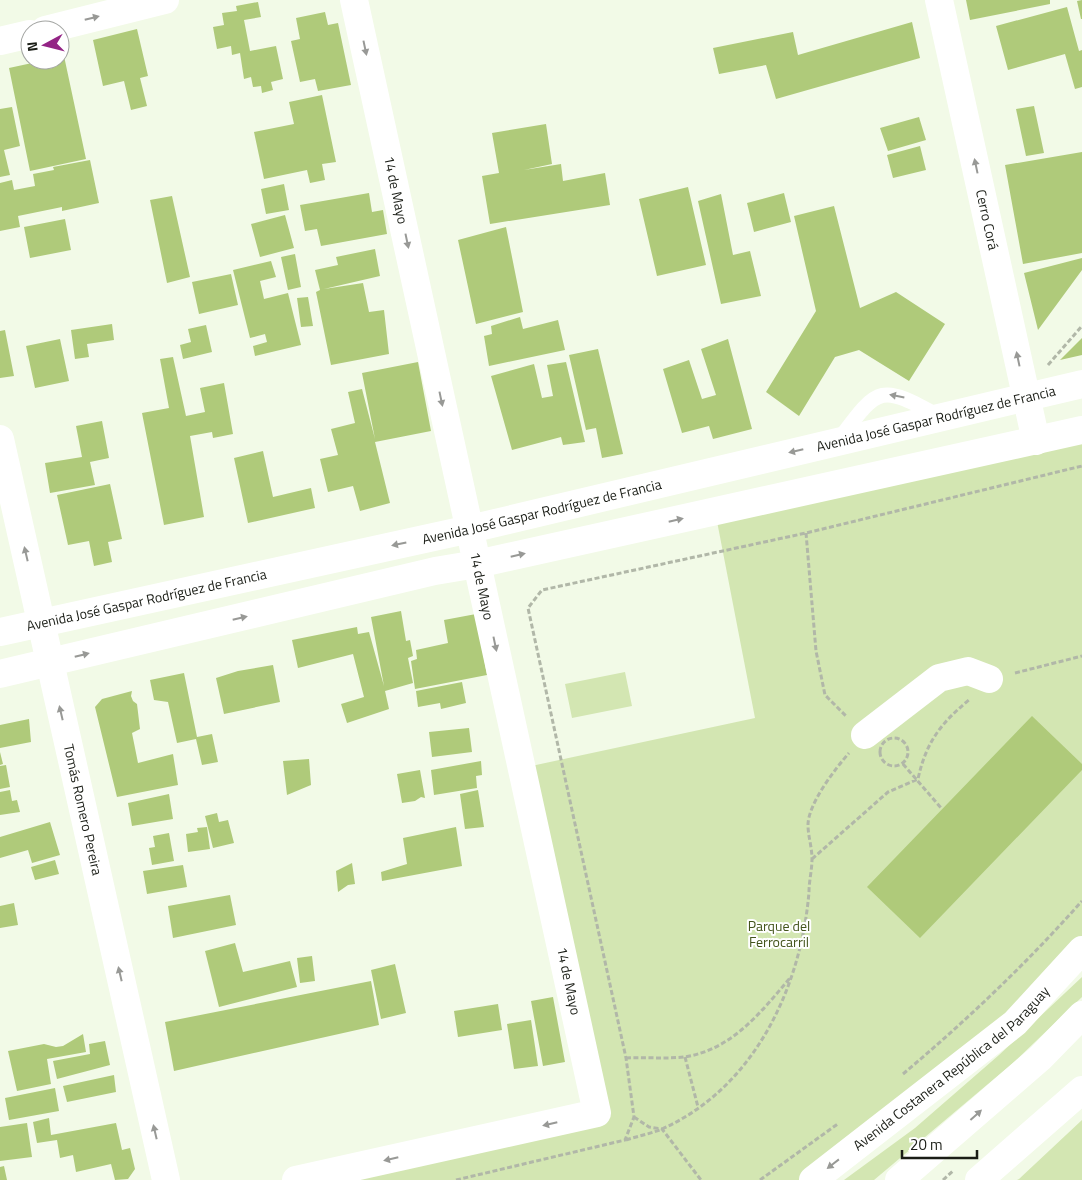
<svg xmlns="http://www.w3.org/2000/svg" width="1082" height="1180" font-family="'Titillium Web',sans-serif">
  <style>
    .green { fill: #d3e6b2 }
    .building { fill: #afca7a }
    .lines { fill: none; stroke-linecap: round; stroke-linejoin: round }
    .path { stroke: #b1b7a8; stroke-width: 3; stroke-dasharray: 5 2.5; stroke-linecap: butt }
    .lane { stroke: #fff; stroke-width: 15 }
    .street { stroke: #fff; stroke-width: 28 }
    .secondary { stroke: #fff; stroke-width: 28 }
    .primary { stroke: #fff; stroke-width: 28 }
    .oneway { fill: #989996 }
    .labels { text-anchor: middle; stroke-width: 4; stroke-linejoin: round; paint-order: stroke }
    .street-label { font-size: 14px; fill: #1a1d16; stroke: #fff }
    .park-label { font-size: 14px; fill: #43541c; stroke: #fff }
  </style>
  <rect width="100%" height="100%" fill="#f2fae7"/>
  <path class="green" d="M1082 429V950L813 1180H296L597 1113 522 768 755 718 715 511Z
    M625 672 632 706 572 718 565 684Z
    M1082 977V997L1013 1063 874 1180H844L915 1128 999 1055Z
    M1082 1120V1180H1017L1019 1179Z"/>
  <path class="building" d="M966 0H1050V4L970 20Z
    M1082 0V19H1081L1077 1Z
    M258 2 261 17 244 20 250 51 276 46 283 79 271 82 273 90 262 93 261 86 253 87 251 77 244 79 240 53 232 55 231 46 217 49 213 27 224 25 222 13 237 11 236 6Z
    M1067 7 1079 51 1082 50V87L1075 89 1065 54 1008 70 996 26Z
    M325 12 328 25 338 23 351 85 318 91 315 79 300 82 291 41 300 39 296 18Z
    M912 22 920 58 776 99 766 65 719 74 713 48 793 32 798 55Z
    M137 29 148 76 140 78 147 106 131 110 124 81 103 86 93 40Z
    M64 56 86 159 30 171 9 68 46 60H60V57Z
    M322 95 336 162 322 164 325 180 310 183 307 170 264 179 254 132 294 124 289 102Z
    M1034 106 1044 153 1026 156 1016 109Z
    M12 107 20 146 4 150 10 175 0 177V109Z
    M919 117 926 140 888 151 880 128Z
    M546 124 552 164 524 170 561 164 563 181 605 173 610 205 490 224 482 176 499 173 492 133Z
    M920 146 926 170 893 178 887 155Z
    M1082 152V253L1023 264 1005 165Z
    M90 160 99 203 62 211V207L18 216 20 227 0 231V183L12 180 14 190 35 186 33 174 54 170 53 167Z
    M284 184 289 210 266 214 261 189Z
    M688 187 706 265 657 276 639 199Z
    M369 193 372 212 383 210 387 234 321 246 317 229 305 231 300 205Z
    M784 193 791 222 754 232 747 203Z
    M721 194 733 255 750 251 761 296 721 304 698 201Z
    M172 196 190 277 167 283 150 200Z
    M834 206 860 308 896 292 945 324 909 381 859 350 835 357 799 416 766 392 816 311 794 216Z
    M285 215 294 248 260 257 251 224Z
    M65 219 71 250 30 258 24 227Z
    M506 227 523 312 476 324 458 240Z
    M375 249 380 276 324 289 363 283 369 312 384 310 389 354 331 365 316 292 320 290 315 270 338 265 336 257Z
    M295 254 301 287 288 290 281 257Z
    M1082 258V270L1038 330 1024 273Z
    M271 261 276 277 260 281 264 299 288 293 301 345 255 356 253 346 267 342 265 334 250 338 233 270Z
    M231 274 238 305 199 314 192 282Z
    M308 297 313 326 301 327 297 298Z
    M520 317 523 329 558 320 565 350 489 366 484 336 492 334 491 326Z
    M112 324 114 340 87 344 89 357 75 359 71 330Z
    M206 325 212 352 183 359 180 345 191 342 188 329Z
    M5 330 14 376 0 378V331Z
    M1082 338V355L1060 360Z
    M60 339 69 381 35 388 26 346Z
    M728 339 752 429 713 439 709 426 682 433 663 369 689 360 702 399 716 395 701 349Z
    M598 349 623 454 602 458 596 428 586 430 569 355Z
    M173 357 186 416 205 412 200 388 224 383 233 434 213 438 212 432 190 436 204 517 164 525 142 413 169 408 160 359Z
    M418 362 431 431 375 442 390 503 360 511 353 486 328 492 320 459 338 455 331 429 355 423 348 392 362 389 375 439 362 373Z
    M566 362 585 442 563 445 561 437 512 450 491 376 534 364 542 398 553 396 547 365Z
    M102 421 109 458 90 462 95 485 50 493 45 463 82 457 76 426Z
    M263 451 273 497 311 488 315 508 248 523 234 458Z
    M110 484 122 539 108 542 112 562 94 566 89 541 68 545 57 495Z
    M401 611 406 641 410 640 413 656 408 658 413 683 385 691 389 709 347 723 341 704 364 697 353 654 298 668 292 640 357 627 358 634 369 632 384 686 371 617Z
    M476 614 487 675 415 689 411 661 417 659 416 650 448 643 444 620Z
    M273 665 280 702 224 714 216 678 238 671Z
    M184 673 197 737 212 734 218 762 202 765 196 739 177 743 168 702 154 700 150 680Z
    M462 682 466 703 441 709 440 703 418 707 416 691Z
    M132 691 131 696 133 701 137 704 140 729 132 733 138 763 173 754 178 785 117 797 95 707 102 699Z
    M1032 716 1082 764V770L920 938 867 887Z
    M29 719 31 742 0 748V725Z
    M469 728 472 752 432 757 429 732Z
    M0 752 3 764 0 765Z
    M309 759 311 785 287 795 283 761Z
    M481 761 482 775 476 776 477 788 434 795 431 770Z
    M6 765 10 787 0 789V766Z
    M420 770 425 798 421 797 415 801 402 803 397 774Z
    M10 790 12 801 17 800 20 812 0 815V792Z
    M478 790 484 827 465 829 460 794Z
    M169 794 173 819 132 826 128 803Z
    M217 813 219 822 228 820 234 843 213 848 205 816Z
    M50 822 60 855 32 863 28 850 0 858V837Z
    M207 827 210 849 188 852 186 834 198 832 197 828Z
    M456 827 462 866 382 881 381 872 407 864 403 838Z
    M169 833 174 861 152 865 149 848 155 847 153 836Z
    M55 860 59 874 35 880 31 867Z
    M352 863 355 884 348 885 338 892 336 871Z
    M183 865 187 887 147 894 143 871Z
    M230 895 236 925 173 938 168 906Z
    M14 903 18 925 0 928V906Z
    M235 943 243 972 290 961 297 987 219 1007 205 951Z
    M312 956 315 981 300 983 297 958Z
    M395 964 406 1013 381 1019 371 970Z
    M371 981 379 1025 174 1071 165 1022Z
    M553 997 565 1062 543 1066 531 1001Z
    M498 1004 502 1030 458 1037 454 1011Z
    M531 1020 538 1066 514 1069 507 1024Z
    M83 1034 86 1052 47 1059 51 1084 17 1091 8 1051 44 1044 56 1047 63 1046Z
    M105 1041 110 1065 57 1079 53 1061 90 1054 89 1044Z
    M114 1075 116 1092 67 1102 63 1086Z
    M55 1088 59 1111 9 1120 5 1098Z
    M49 1118 51 1135 116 1123 122 1150 130 1148 135 1169 128 1179 115 1180 111 1164 76 1172 73 1155 60 1158 57 1140 37 1143 33 1122Z
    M27 1123 32 1157 0 1161V1127Z
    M4 1166 7 1180H0V1167Z"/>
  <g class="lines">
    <path class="path" d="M1048 365 1082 326
      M806 533 816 651 825 695 847 717
      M1015 673 1082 656
      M880 752a14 14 0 1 1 28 0a14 14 0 1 1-28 0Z
      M903 764 942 809
      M812 859 888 792 918 779C926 742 941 723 970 699
      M685 1057 698 1107
      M626 1058C645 1057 665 1059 684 1057 732 1050 761 1012 790 978
      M903 1074C967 1020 1026 964 1082 901
      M634 1117 649 1127 662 1129 701 1180
      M626 1140C638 1136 650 1134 662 1129 754 1088 801 988 809 892 809 881 812 870 812 859 812 847 808 836 808 825 808 804 835 769 849 753
      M456 1180 625 1140 634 1117 626 1058 528 608 542 590 806 533 1082 466
      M760 1180 839 1123
      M943 1180 954 1170"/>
    <path class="lane" d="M838 441C879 386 879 383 940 417"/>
    <g class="street">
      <path id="s1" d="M939 0 1036 441"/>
      <path d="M45 30 165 0"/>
      <path d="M0 41 30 34"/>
      <path id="s2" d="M0 439 166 1180"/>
      <path d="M865 735 939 678 968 671 989 679"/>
      <path d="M296 1180 597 1113 354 0"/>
      <path d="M979 1180 1082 1090"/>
    </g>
    <g class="secondary">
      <path id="s3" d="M0 632 470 529 1082 384"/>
      <path d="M0 674 435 571 477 564 1082 430"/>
    </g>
    <g class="primary">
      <path id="s4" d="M813 1180 1015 1023 1082 950"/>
      <path d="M899 1180 1040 1058 1082 1015"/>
    </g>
  </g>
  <defs><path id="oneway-solid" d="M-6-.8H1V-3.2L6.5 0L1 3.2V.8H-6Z" transform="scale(1.25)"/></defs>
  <g class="oneway">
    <use href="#oneway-solid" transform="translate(92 18) rotate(-14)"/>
    <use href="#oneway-solid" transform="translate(365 48) rotate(78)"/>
    <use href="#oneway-solid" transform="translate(976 166) rotate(-102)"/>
    <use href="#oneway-solid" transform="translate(407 241) rotate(78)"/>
    <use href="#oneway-solid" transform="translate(1018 359) rotate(-102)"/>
    <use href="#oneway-solid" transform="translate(897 396) rotate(-169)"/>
    <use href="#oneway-solid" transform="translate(441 399) rotate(78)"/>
    <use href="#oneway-solid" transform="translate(796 451) rotate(167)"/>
    <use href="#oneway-solid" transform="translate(676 520) rotate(-13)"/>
    <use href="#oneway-solid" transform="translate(399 544) rotate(168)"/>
    <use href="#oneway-solid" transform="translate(26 554) rotate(-103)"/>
    <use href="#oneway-solid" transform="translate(518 555) rotate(-13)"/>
    <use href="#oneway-solid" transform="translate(240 618) rotate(-13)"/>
    <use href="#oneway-solid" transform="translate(495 644) rotate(78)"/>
    <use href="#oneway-solid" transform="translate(82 655) rotate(-14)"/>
    <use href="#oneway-solid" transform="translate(61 713) rotate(-103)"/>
    <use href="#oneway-solid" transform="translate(120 974) rotate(-103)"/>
    <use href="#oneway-solid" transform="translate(976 1115) rotate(-42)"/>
    <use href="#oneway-solid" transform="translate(550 1124) rotate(167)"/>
    <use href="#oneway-solid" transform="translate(155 1132) rotate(-103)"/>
    <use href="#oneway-solid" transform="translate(391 1159) rotate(167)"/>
    <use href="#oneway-solid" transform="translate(833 1164) rotate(142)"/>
  </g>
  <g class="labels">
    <g class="street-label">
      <text transform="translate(396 190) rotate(78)" y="5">14 de Mayo</text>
      <text dy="5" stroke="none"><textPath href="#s1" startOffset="225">Cerro Corá</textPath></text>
      <text dy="5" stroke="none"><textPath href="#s3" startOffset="960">Avenida José Gaspar Rodríguez de Francia</textPath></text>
      <text dy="5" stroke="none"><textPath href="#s3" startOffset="555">Avenida José Gaspar Rodríguez de Francia</textPath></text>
      <text transform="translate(482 586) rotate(78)" y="5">14 de Mayo</text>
      <text dy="5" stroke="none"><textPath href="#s3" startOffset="150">Avenida José Gaspar Rodríguez de Francia</textPath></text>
      <text dy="5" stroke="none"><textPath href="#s2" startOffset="380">Tomás Romero Pereira</textPath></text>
      <text transform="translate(569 981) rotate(78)" y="5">14 de Mayo</text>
      <text dy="5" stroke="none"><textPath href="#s4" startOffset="178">Avenida Costanera República del Paraguay</textPath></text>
    </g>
    <g class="park-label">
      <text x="779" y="931">Parque del<tspan x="779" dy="16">Ferrocarril</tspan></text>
    </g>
  </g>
  <g transform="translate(45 45) rotate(263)"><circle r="24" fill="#ffffff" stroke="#a3a5a2"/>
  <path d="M0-4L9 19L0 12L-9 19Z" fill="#932485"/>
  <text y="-8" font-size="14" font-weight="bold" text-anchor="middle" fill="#1a1d16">N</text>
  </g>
  <path d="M902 1150v8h75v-8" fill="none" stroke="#1a1d16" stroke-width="2.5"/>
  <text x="910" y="1150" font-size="15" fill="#1a1d16" stroke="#ffffff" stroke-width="4" paint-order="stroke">20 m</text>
</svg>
